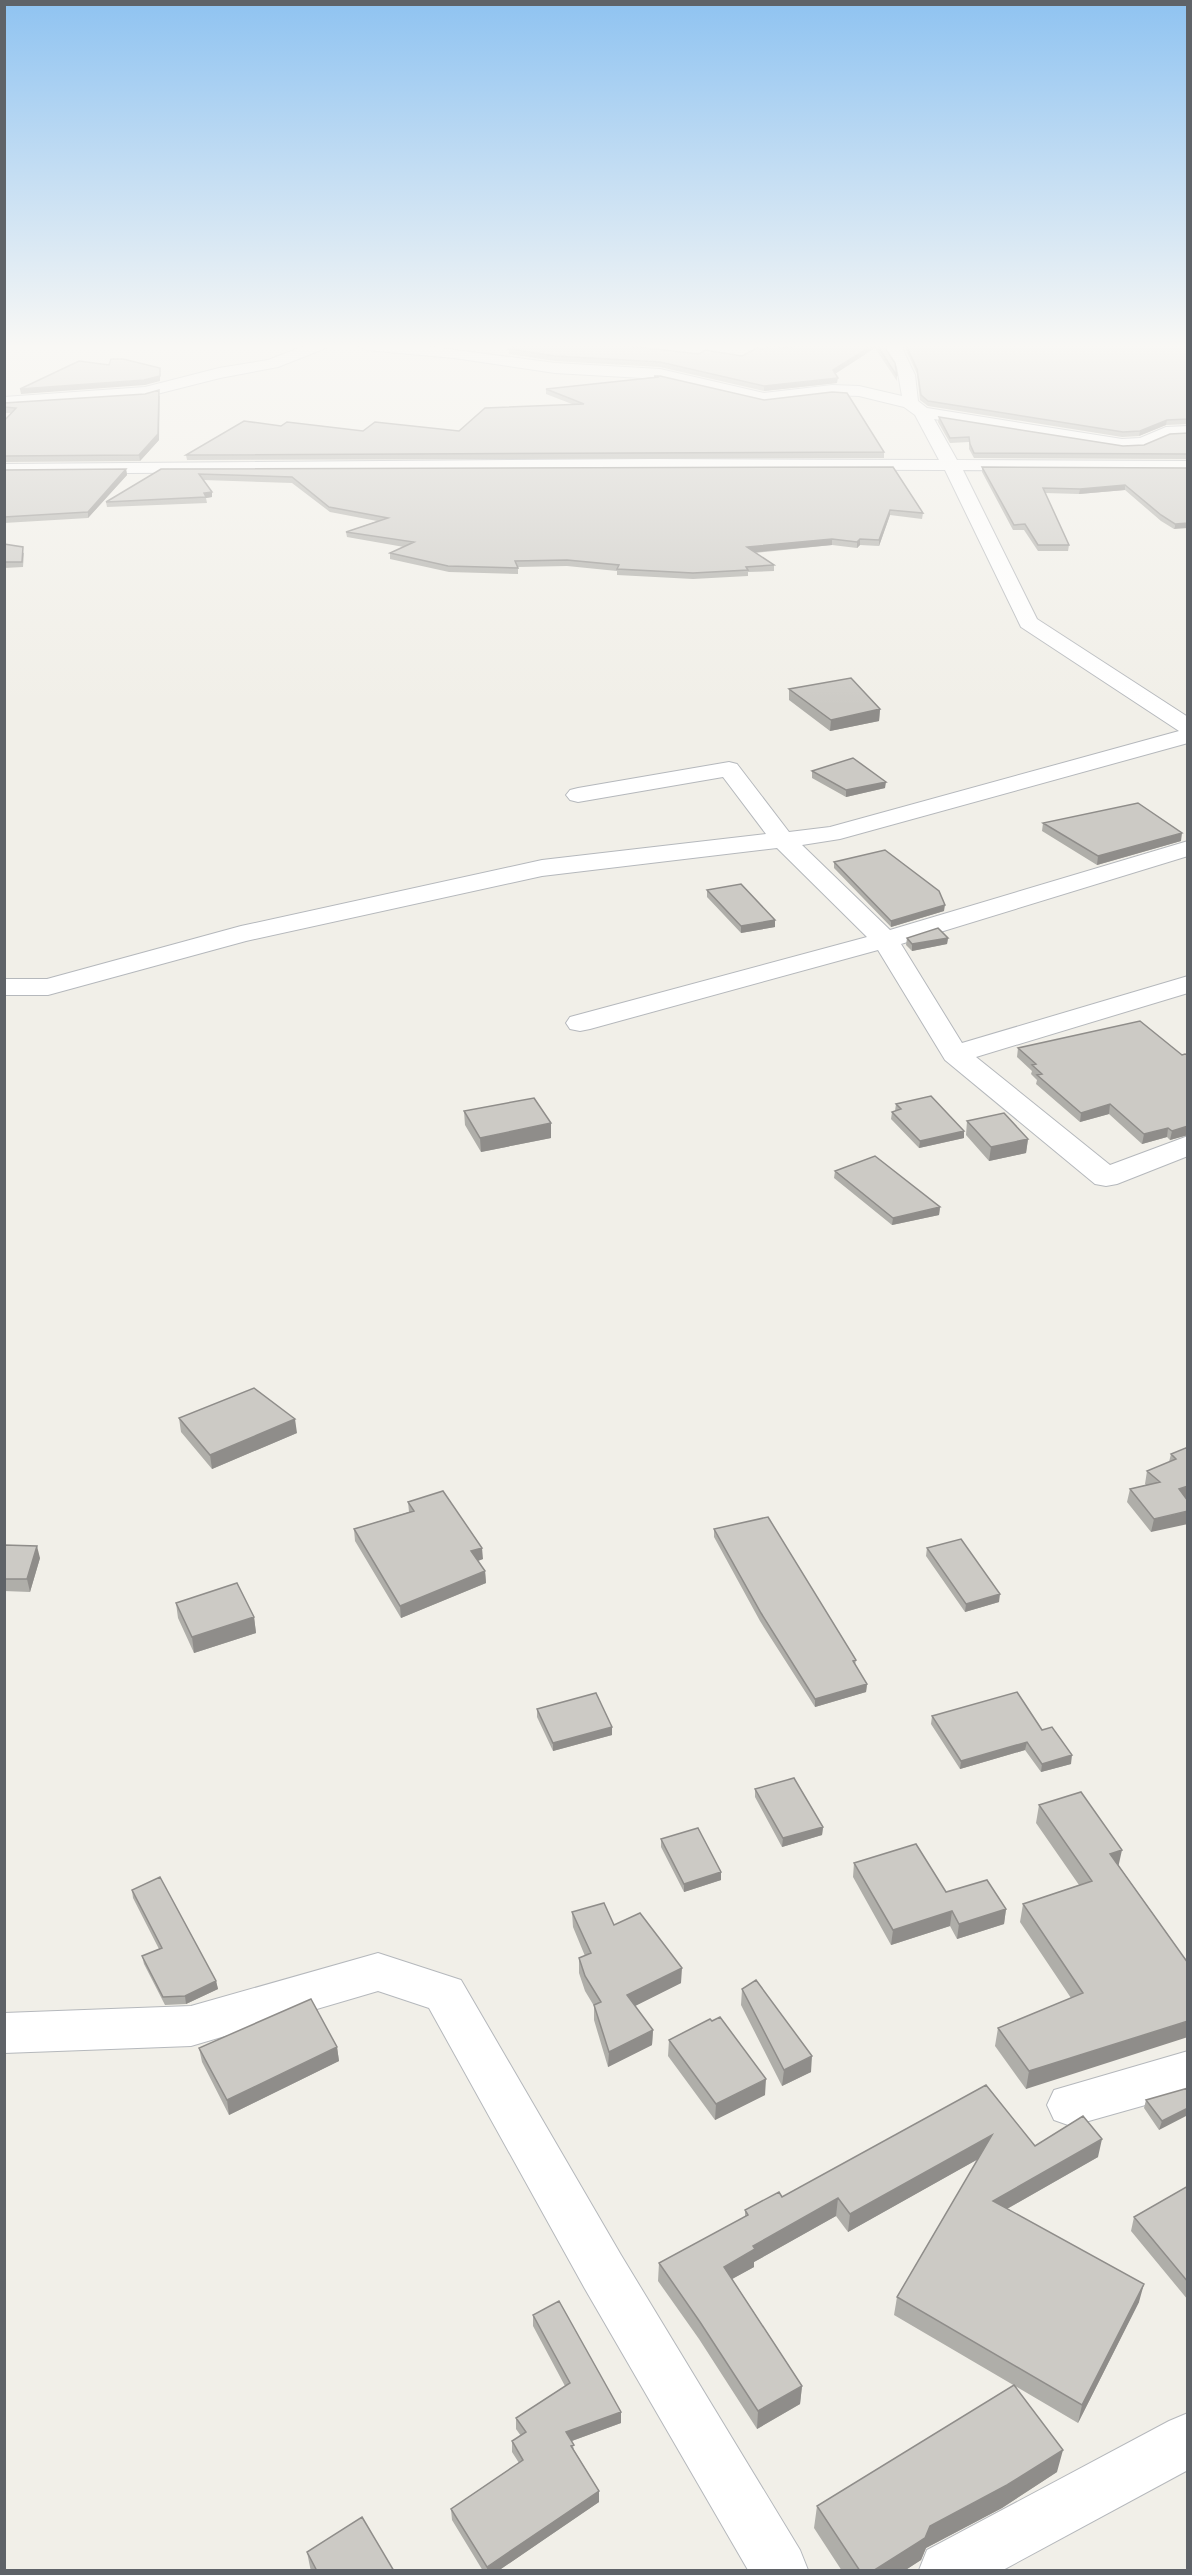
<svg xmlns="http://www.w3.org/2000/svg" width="1192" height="2575" font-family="'Archivo Narrow',sans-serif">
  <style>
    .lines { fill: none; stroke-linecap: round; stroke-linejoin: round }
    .minor-casing { stroke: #b5b8bc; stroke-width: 2 }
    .minor { fill: #fff; fill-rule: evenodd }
    .wall { fill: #afaea9 }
    .shaded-wall { fill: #8f8d8a }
    .building { fill: #cccac5; stroke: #8f8d8a; stroke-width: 1.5 }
  </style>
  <rect width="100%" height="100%" fill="#f1efe8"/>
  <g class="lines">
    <defs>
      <path id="minor" d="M307 345H329L326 348 278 367 220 378 145 397 4 407V397L145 387 219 368 268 360Z
        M358 345H417L555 363 660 369 764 393 832 385 859 386 902 396 897 367 887 351V345H903V350L915 375 918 401 927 408 1122 439 1140 438 1166 427 1188 426V436L1169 437 1143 448 1122 449 934 419 957 460 1188 461V471L963 470 1037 619 1188 717V743L840 839 802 845 890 930 1188 841V856L901 944 962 1043 1188 976V993L976 1057 1110 1165 1188 1136V1156L1117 1184 1106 1186 1095 1184 945 1060 878 950 590 1029 580 1031 570 1029 566 1023 570 1017 867 937 777 848 542 876 246 941 48 995H4V979H47L241 926 542 860 766 834 723 777 578 802 570 800 566 795 570 790 578 788 729 762 737 764 789 832 830 827 1179 731 1021 627 945 470 652 469 4 474V464L652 459 939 460 915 415 904 407 859 396 832 395 764 403 660 379 555 373 454 358 366 350Z
        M378 1953 461 1980 621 2255 800 2550 808 2570H748L585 2289 429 2008 378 1991 191 2046 4 2053V2013L191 2006Z
        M1188 2051V2093L1071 2126 1054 2120 1047 2105 1054 2090Z
        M1188 2413V2470L1003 2570H919L927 2550 1169 2421Z"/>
    </defs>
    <use href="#minor" class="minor-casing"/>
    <use href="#minor" class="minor"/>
  </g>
  <path class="wall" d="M801 345H885V348L897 376V381L875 348 835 374 837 383 764 391 660 367 555 361 509 354V349L699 354 742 356 763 349 783 348Z
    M904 345H1188V424L1166 425 1139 436 1122 437 928 406 920 400 917 374Z
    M654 376 884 452V458L187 460 186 455 281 426 363 431H459L572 404 546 394V389L654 377Z
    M160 396 159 440 140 461 4 462V421L12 413H4V403Z
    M939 417 1123 446 1144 445 1188 433V459L974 458 969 449V442L950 443 938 422Z
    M893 467 923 513 922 519 890 515 879 546 860 545 857 548 832 545 755 553 774 565V571L748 572V576L693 579 617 575V571L567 566 518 567V574L449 572 390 559V553L404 547 347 537 346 532 377 521 330 512 292 483 203 480 212 497 206 498 207 503 107 507 106 502 161 469Z
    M982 467 1188 468 1174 529 1161 521 1125 490 1079 494 1045 493 1069 545 1068 551H1038L1024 530H1013L982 472Z
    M126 469 127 475 88 518 4 523V470Z
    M4 544 24 553 23 567 4 568Z
    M789 689 880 709 879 721 830 731 789 700Z
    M812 771 885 788 846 797 812 778Z
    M1043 823 1181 841 1097 865 1042 831Z
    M834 862 944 911 891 927 834 868Z
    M707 890 775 920V927L741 933 707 897Z
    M907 938H948L947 944 912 951 906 945Z
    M1018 1048 1188 1055V1135L1170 1140 1167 1137 1142 1144 1109 1114 1080 1122 1036 1084 1037 1080 1031 1074 1032 1071 1017 1057Z
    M896 1104 964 1131V1138L919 1148 891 1119 892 1112 895 1111Z
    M464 1111 551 1138 481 1152 465 1125Z
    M967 1121 1028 1139 1026 1153 989 1161 966 1135Z
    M835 1171 940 1207 939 1215 892 1225 834 1178Z
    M179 1418 297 1433 212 1469 181 1432Z
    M1188 1447V1498L1151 1532 1127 1502 1130 1489 1146 1485 1145 1484 1147 1471 1169 1462 1171 1454Z
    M408 1502 483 1559 478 1561 485 1571 486 1583 401 1618 355 1541 354 1529 409 1512Z
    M714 1529 856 1660 855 1665 867 1684 866 1692 815 1707 760 1621 714 1537Z
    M4 1545 40 1558 30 1592 4 1591Z
    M927 1548 999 1602 965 1612 926 1556Z
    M176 1603 254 1617 256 1633 194 1653 178 1618Z
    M537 1709 612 1727V1735L553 1751 537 1717Z
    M932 1716 1042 1730 1071 1764 1041 1772 1025 1750 960 1769 931 1724Z
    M755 1789 823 1827 822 1835 782 1847 755 1797Z
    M1039 1805 1119 1866 1188 1963 1026 2089 995 2046 998 2028 1071 1998 1020 1922 1023 1904 1079 1885 1036 1823Z
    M661 1839 721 1872V1880L684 1892 661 1847Z
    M854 1863 946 1892 1006 1909 1004 1924 957 1939 950 1926 891 1945 853 1877Z
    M132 1890 216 1981 218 1989 186 2004 165 2005 144 1964 142 1956 159 1949 133 1898Z
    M572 1912 614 1925 681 1983 635 2006 653 2030 652 2045 608 2067 594 2020V2006L585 1991 579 1973V1958L585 1956 573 1927Z
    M742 1989 811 2072 782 2086 741 2005Z
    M669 2040 765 2095 715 2120 668 2056Z
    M337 2047 339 2061 229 2115 202 2062 199 2048Z
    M1188 2088 1159 2130 1144 2108 1146 2100Z
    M1035 2146 1098 2157 1007 2209 1139 2302 1078 2423 894 2315 897 2297 978 2159 848 2232 836 2216 754 2262V2267L732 2279 802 2386 800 2404 757 2429 699 2339 658 2281 659 2263 745 2217V2210L782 2197Z
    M1188 2186V2300L1131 2231 1134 2217Z
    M533 2315 621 2423 572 2441 574 2450 599 2491V2502L498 2571H483L452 2520 451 2509 519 2463 512 2452V2441L521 2436 516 2429V2418L565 2386 533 2326Z
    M1057 2472 1002 2508 926 2548 921 2560 904 2571H842L814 2528 817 2506Z
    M307 2552 394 2571H311L310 2567Z"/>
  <path class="shaded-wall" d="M873 345H876L875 348 833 375V370Z
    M160 368V381L145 385 21 394 20 389Z
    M838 378 837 383 764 391V386Z
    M159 390V440L140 461 139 455Z
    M1167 420 1166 425 1139 436 1140 431Z
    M126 469 127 475 88 518V512Z
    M1125 485V490L1079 494 1080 489Z
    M212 492V497L206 498 204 493Z
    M890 510V515L879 546V540Z
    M1188 523V528L1174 529 1175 524Z
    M832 539V545L747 553V547Z
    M860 539V545L857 548V542Z
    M880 709 879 721 830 731 831 720Z
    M886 782 885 788 846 797V790Z
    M1182 833 1181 841 1097 865 1098 856Z
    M945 905 944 911 891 927V921Z
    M775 920V927L741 933V926Z
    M948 938 947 944 912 951V944Z
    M1110 1104 1109 1114 1080 1122 1081 1113Z
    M551 1123V1138L481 1152 480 1138Z
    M1188 1126V1135L1170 1140 1172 1131Z
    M1168 1128 1167 1137 1142 1144 1144 1134Z
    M964 1131V1138L919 1148 920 1141Z
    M1028 1139 1026 1153 989 1161 991 1147Z
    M940 1207 939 1215 892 1225 893 1218Z
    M295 1419 297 1433 212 1469 210 1455Z
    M1188 1486V1498L1176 1502 1179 1489Z
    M1188 1511V1524L1151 1532 1154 1519Z
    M37 1546 40 1558 30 1592 27 1579Z
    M482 1548 483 1559 471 1563V1551Z
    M485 1571 486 1583 401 1618 400 1606Z
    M1000 1594 999 1602 965 1612 966 1604Z
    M254 1617 256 1633 194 1653 192 1637Z
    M867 1684 866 1692 815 1707V1699Z
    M612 1727V1735L553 1751V1743Z
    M1027 1742 1025 1750 960 1769 961 1761Z
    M1072 1755 1071 1764 1041 1772 1042 1764Z
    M823 1827 822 1835 782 1847 783 1838Z
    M1122 1850 1118 1868 1110 1854Z
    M721 1872V1880L684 1892V1884Z
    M1006 1909 1004 1924 957 1939 959 1924Z
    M952 1911 950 1926 891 1945 893 1930Z
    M682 1968 681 1983 627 2010V1995Z
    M216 1981 218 1989 186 2004 185 1996Z
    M1188 2021V2037L1026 2089 1029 2071Z
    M653 2030 652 2045 608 2067 609 2052Z
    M337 2047 339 2061 229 2115 227 2100Z
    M812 2056 811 2072 782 2086 784 2070Z
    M766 2079 765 2095 715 2120 716 2104Z
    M1188 2108V2115L1159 2130 1162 2121Z
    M992 2135 989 2153 848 2232 850 2214Z
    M1102 2139 1098 2157 989 2219 993 2201Z
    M838 2198 836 2216 754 2262V2267L723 2284 724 2267 753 2246Z
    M1144 2284 1139 2302 1078 2423 1082 2405Z
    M802 2386 800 2404 757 2429 758 2411Z
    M621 2412V2423L566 2443V2432Z
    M1063 2450 1057 2472 1002 2508 926 2548 921 2560 904 2571H873L930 2526Z
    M599 2491V2502L498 2571H487V2567Z"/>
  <path class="building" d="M519 345H619L699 354 705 350 742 356 757 348 763 349 770 345 783 348 801 345H873L833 370 838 378 764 386 660 362 555 356 509 349Z
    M877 345H885V348L895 363 897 376Z
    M906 345H1188V419L1167 420 1140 431 1123 432 928 401 921 395 917 369Z
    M111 359H123L160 368V376L144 380 20 389 79 361 109 365Z
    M654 376H660L764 400 832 392 847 393 884 452 186 455 244 421 281 426 287 422 363 431 375 422 459 431 485 408 584 404 546 389 659 377Z
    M159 390 158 434 139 455 4 456V421L16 408 4 407V403L145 394Z
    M939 417 1123 446 1144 445 1170 434 1188 433V454L974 453 970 444 969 437 950 438Z
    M893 467 923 513 890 510 879 540 860 539 857 542 832 539 747 547 774 565 746 567 748 570 693 573 617 569 619 565 567 560 515 561 518 568 448 566 390 553 414 542 346 532 388 518 329 507 292 477 199 474 212 492 204 493 206 497 106 502 161 469Z
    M982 467 1188 468V523L1175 524 1161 515 1125 485 1080 489 1043 488 1069 545H1038L1025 524 1014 525Z
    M126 469 88 512 4 517V470Z
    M4 544 23 547 22 562H4Z
    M851 678 880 709 831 720 789 689Z
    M853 758 886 782 846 790 812 771Z
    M1138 803 1182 833 1098 856 1043 823Z
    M885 850 939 891 945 905 891 921 834 862Z
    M741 884 775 920 741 926 707 890Z
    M938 928 948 938 912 944 907 938Z
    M1140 1021 1182 1055 1185 1054 1188 1055V1126L1172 1131 1168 1128 1144 1134 1110 1104 1081 1113 1037 1075 1042 1074 1032 1065 1036 1064 1018 1048Z
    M931 1096 964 1131 920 1141 892 1112 901 1109 896 1104Z
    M534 1098 551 1123 480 1138 464 1111Z
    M1004 1113 1028 1139 991 1147 967 1121Z
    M875 1156 940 1207 893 1218 835 1171Z
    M254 1388 295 1419 210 1455 179 1418Z
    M1188 1447V1486L1179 1489 1188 1501V1511L1154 1519 1130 1489 1160 1482 1147 1471 1176 1459 1171 1454Z
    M443 1491 482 1548 471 1551 485 1571 400 1606 354 1529 414 1511 408 1502Z
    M768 1517 856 1660 853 1661 867 1684 815 1699 761 1613 714 1529Z
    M961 1539 1000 1594 966 1604 927 1548Z
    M4 1545 37 1546 27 1579H4Z
    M237 1583 254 1617 192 1637 176 1603Z
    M1017 1692 1042 1730 1052 1727 1072 1755 1042 1764 1027 1742 961 1761 932 1716Z
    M596 1693 612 1727 553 1743 537 1709Z
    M794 1778 823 1827 783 1838 755 1789Z
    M1081 1792 1122 1850 1110 1854 1188 1963V2021L1029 2071 998 2028 1083 1993 1023 1904 1092 1881 1039 1805Z
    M698 1828 721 1872 684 1884 661 1839Z
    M916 1844 946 1892 987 1880 1006 1909 959 1924 952 1911 893 1930 854 1863Z
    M160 1877 216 1981 185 1996 163 1997 142 1956 162 1948 132 1890Z
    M604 1903 614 1925 640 1913 682 1968 627 1995 653 2030 609 2052 594 2005 601 2002 585 1976 579 1958 591 1953 572 1912Z
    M756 1980 812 2056 784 2070 742 1989Z
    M311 1999 337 2047 227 2100 199 2048Z
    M720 2017 766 2079 716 2104 669 2040 710 2019 712 2021Z
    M986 2085 1035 2146 1083 2116 1102 2139 993 2201 1144 2284 1082 2405 897 2297 992 2135 850 2214 838 2198 753 2246 755 2249 724 2267 802 2386 758 2411 700 2322 659 2263 748 2215 745 2210 779 2192 782 2197Z
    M1188 2088V2108L1162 2121 1146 2100Z
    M1188 2186V2282L1134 2217Z
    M559 2301 621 2412 566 2432 574 2445 571 2446 599 2491 487 2567 451 2509 523 2460 512 2441 526 2432 516 2418 570 2383 533 2315Z
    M1014 2385 1063 2450 1007 2485 930 2526 925 2538 873 2571H860L817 2506Z
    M362 2517 394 2571H317L307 2552Z"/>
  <linearGradient id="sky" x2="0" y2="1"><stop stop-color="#8fc3f1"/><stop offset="0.49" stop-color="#f9f8f5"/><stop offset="1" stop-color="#f9f8f5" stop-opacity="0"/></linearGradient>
  <rect width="1192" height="706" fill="url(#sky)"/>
  <rect width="1192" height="2575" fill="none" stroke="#5f6368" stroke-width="12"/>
</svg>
